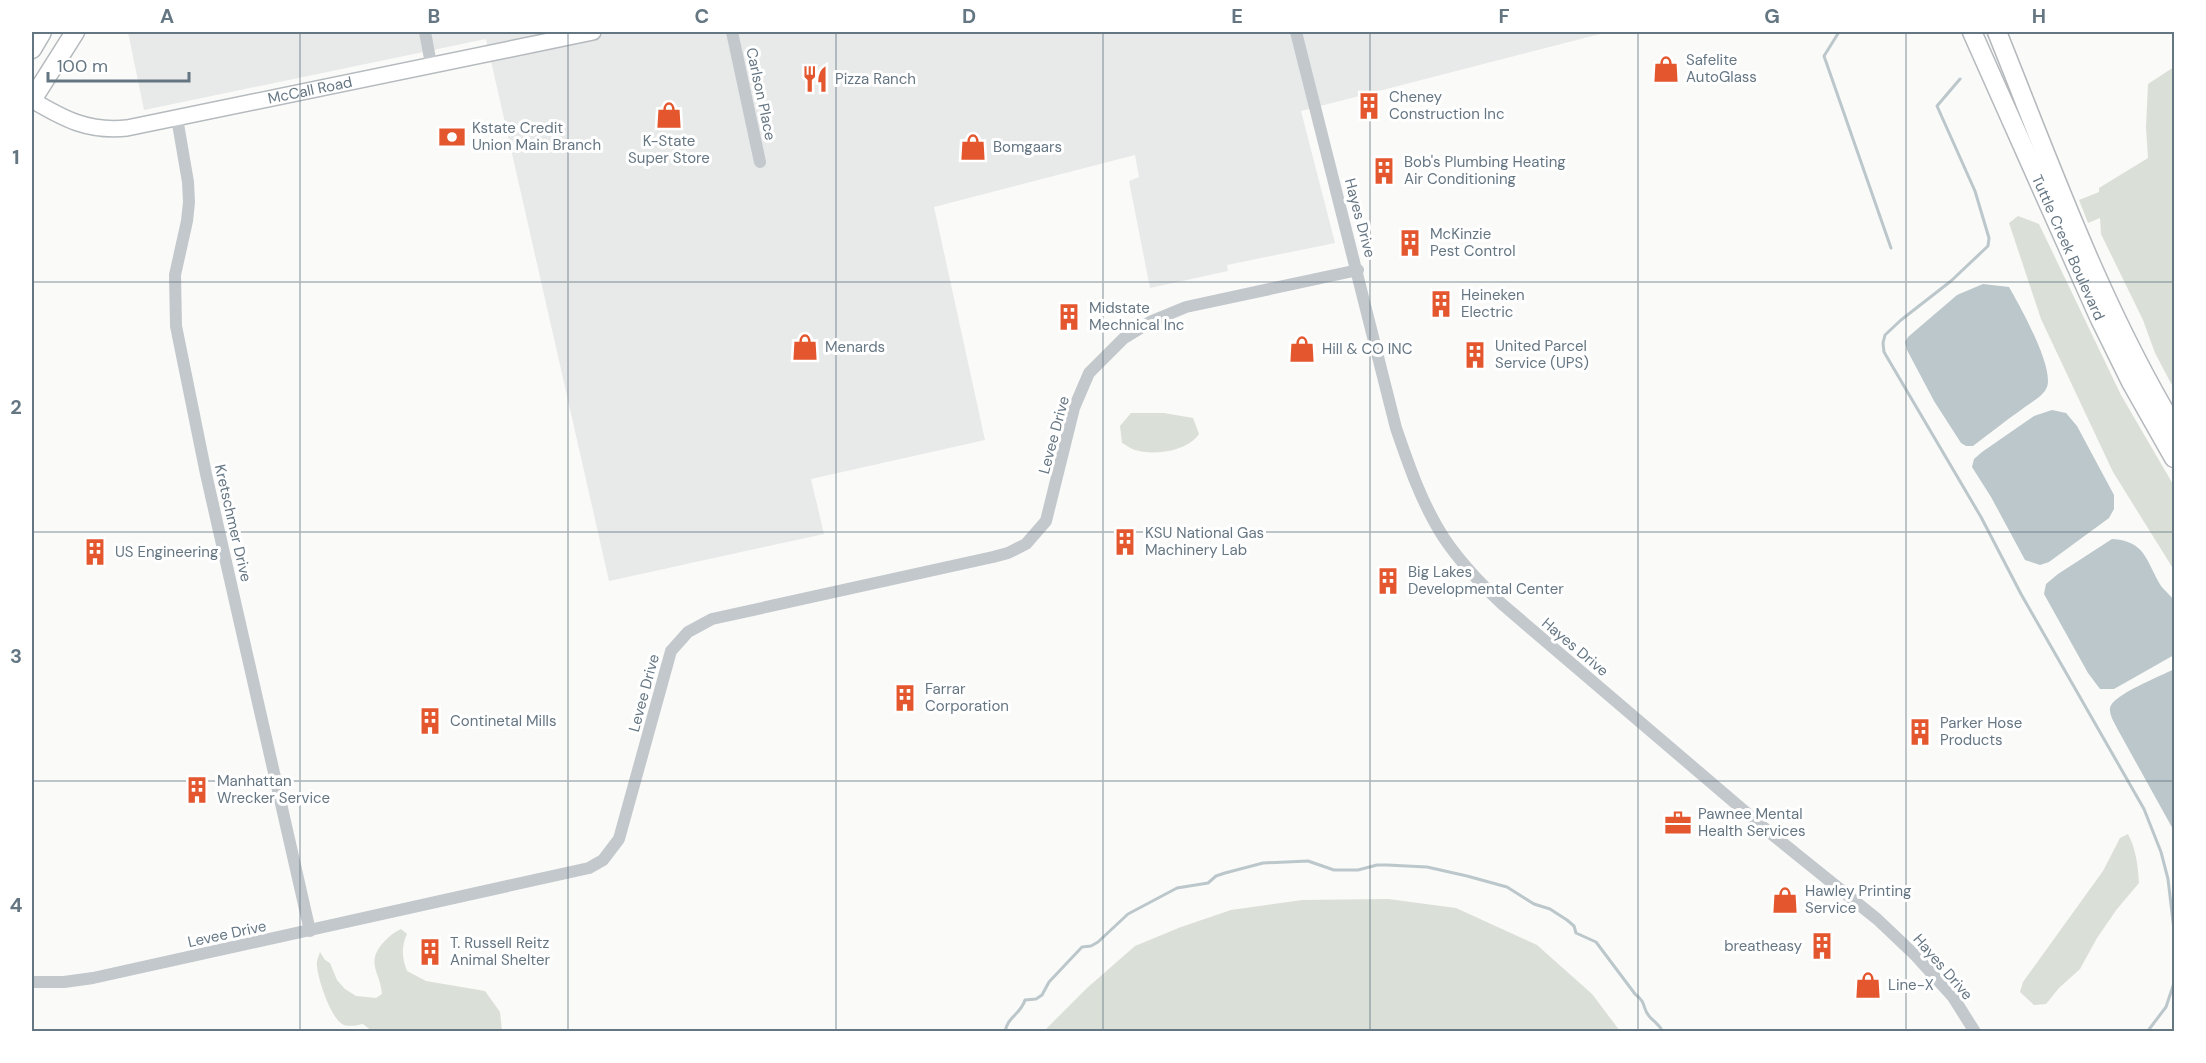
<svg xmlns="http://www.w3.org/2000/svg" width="2206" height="1063" font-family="'DM Sans',sans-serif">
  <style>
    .built { fill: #e8e9e9 }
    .green { fill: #dadfd7 }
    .water { fill: #bbc7cb }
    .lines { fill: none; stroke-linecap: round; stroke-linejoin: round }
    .stream { stroke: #bbc7cb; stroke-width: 3 }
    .major-casing { stroke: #b5babe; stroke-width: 18 }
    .highway-casing { stroke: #b4b9bd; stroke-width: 21 }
    .minor { stroke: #c3c8cc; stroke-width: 12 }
    .major { stroke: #fff; stroke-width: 15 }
    .highway { stroke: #fff; stroke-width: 18 }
    .grid { fill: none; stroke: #657683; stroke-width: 1.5; stroke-opacity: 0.55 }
    .labels { text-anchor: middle; stroke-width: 6; stroke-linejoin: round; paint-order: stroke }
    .poi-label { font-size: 15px; fill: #657683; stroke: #fff; text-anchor: start }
    .street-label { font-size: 15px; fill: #657683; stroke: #fff }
    .neatline { fill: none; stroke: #657683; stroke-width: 2 }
    .grid-label { font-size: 20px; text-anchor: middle; font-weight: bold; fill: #657683 }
  </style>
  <rect width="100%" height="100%" fill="#fafaf8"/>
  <path class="built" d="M128 32H1608L1301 111 1335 243 1227 265 1228 271 1150 288 1129 181 1139 177 1135 155 934 207 985 440 811 479 824 534 609 581 486 39 144 110Z"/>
  <path class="green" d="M2174 67V389L2155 353 2143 320 2101 234 2100 218 2088 223 2079 200 2099 192V188L2148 158 2146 127 2148 84Z
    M2018 216 2039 224 2121 395 2174 486V570L2113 472 2041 319 2009 223Z
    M1131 413H1164L1193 418 1199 434C1188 451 1154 456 1135 450 1131 449 1126 445 1122 443L1120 426Z
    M2128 834C2136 849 2138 866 2139 883L2117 909 2097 938 2080 969 2059 988 2046 1004 2034 1005 2020 992 2023 982 2103 871 2120 838Z
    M1388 899 1456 908 1537 945 1592 994 1620 1031H1044L1087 988 1135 946 1181 927 1231 910 1302 900Z
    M401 929 407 934C401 947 402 958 407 971L426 981 485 991 500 1012 502 1031H372L363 1024C358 1025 350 1027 344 1025 331 1020 318 979 317 966 316 961 319 956 320 952L325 960 330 963 337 980 345 989 356 996 376 998 382 994C380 971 366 964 382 944 388 937 394 932 401 929Z"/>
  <path class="water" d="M1983 284 2009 287C2019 304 2057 372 2046 389 2041 398 2028 404 2021 410 2005 421 1989 434 1973 446H1966L1961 443 1934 401 1907 350 1905 342 1908 337 1957 295Z
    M2052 410 2066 413 2077 426 2114 495V509L2109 518 2049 562 2040 565 2025 560 1991 497 1972 467 1974 459 1982 452 2034 416Z
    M2112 539C2146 541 2146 561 2161 586 2165 591 2170 595 2174 600V655L2114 689H2100L2088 673 2044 594 2046 584 2058 574Z
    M2174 669V831L2118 730C2115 724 2109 715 2110 708 2113 694 2162 676 2174 669Z"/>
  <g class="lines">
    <path class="stream" d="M1839 32 1824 56 1891 248
      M1960 79 1937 106 1975 191 1989 238 1988 246 1951 281 1901 320 1885 335 1883 343 1884 352 1981 517 2021 594 2144 809 2161 852 2168 879 2174 930
      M1005 1032C1007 1017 1021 1014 1025 1000L1036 999 1042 995 1049 982 1082 947 1091 946 1098 942 1128 914 1177 888 1208 883 1216 876 1225 873 1263 863 1308 861 1334 870H1358L1377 865H1387L1427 867 1467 876 1507 887 1534 904 1550 909 1567 920 1574 926 1576 933 1596 942 1635 994C1647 1003 1642 1008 1649 1016 1654 1022 1659 1024 1663 1032
      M2147 1032 2166 1007 2174 983"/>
    <defs>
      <g id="major">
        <path id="s1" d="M32 100C64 119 88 132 127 128L593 32"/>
      </g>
      <g id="highway">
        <path id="s2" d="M1972 32 2099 317 2131 382 2174 458"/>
        <path d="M1997 32C2051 166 2099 302 2174 427"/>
        <path d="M32 49 42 32"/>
        <path d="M32 100 75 32"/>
      </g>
    </defs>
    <use href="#major" class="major-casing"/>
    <use href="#highway" class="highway-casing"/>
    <path class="minor" d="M425 32 431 64
      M732 32 760 162
      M1296 32 1396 428C1409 466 1422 504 1444 538 1460 562 1481 584 1502 604L1769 832 1877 919 1916 956 1953 997 1975 1032
      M177 118 188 182 189 202 187 221 175 275 176 326 206 474 310 931
      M32 982H64L93 978 589 868 603 860 619 839 671 651 688 632 712 619 993 557 1008 553 1026 544 1046 521 1074 408 1089 373 1124 338 1152 321 1186 307 1358 270"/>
    <use href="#major" class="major"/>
    <use href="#highway" class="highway"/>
  </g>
  <path class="grid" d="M300 32V1032M568 32V1032M836 32V1032M1103 32V1032M1370 32V1032M1638 32V1032M1906 32V1032M32 282H2174M32 532H2174M32 781H2174"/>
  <defs>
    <symbol id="shop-bare" viewBox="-9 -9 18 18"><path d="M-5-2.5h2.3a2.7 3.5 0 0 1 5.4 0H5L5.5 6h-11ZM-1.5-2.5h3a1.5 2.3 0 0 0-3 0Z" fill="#e4572e" stroke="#fff" stroke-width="2.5" paint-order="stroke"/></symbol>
    <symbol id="restaurant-bare" viewBox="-9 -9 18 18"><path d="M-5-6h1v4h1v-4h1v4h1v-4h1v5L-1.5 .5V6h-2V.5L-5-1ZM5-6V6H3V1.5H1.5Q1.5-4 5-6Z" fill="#e4572e" stroke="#fff" stroke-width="2.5" paint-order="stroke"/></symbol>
    <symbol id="building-bare" viewBox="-9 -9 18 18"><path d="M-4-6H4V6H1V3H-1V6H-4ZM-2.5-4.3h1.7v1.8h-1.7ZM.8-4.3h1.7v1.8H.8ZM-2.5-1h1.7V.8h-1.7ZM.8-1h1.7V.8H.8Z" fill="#e4572e" stroke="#fff" stroke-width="2.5" paint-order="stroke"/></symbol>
    <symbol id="bank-bare" viewBox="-9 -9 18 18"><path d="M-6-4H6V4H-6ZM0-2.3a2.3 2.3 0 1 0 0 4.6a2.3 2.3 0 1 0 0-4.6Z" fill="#e4572e" stroke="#fff" stroke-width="2.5" paint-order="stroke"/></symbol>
    <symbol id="office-bare" viewBox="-9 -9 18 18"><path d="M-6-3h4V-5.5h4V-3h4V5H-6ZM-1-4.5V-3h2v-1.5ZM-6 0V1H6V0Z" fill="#e4572e" stroke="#fff" stroke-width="2.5" paint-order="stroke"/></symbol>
  </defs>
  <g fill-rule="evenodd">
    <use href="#shop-bare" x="1647" y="50" width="38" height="38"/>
    <use href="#restaurant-bare" x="796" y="60" width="38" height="38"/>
    <use href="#building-bare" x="1350" y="87" width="38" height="38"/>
    <use href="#shop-bare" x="650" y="96" width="38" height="38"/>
    <use href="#bank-bare" x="433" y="118" width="38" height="38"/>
    <use href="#shop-bare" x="954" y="128" width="38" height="38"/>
    <use href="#building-bare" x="1365" y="152" width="38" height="38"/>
    <use href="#building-bare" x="1391" y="224" width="38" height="38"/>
    <use href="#building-bare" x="1422" y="285" width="38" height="38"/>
    <use href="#building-bare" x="1050" y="298" width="38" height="38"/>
    <use href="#shop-bare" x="786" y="328" width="38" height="38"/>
    <use href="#shop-bare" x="1283" y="330" width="38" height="38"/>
    <use href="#building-bare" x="1456" y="336" width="38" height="38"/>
    <use href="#building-bare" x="1106" y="523" width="38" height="38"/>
    <use href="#building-bare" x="76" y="533" width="38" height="38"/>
    <use href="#building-bare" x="1369" y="562" width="38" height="38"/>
    <use href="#building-bare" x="886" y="679" width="38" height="38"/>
    <use href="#building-bare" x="411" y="702" width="38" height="38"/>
    <use href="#building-bare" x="1901" y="713" width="38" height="38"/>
    <use href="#building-bare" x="178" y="771" width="38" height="38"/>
    <use href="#office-bare" x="1659" y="804" width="38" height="38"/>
    <use href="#shop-bare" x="1766" y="881" width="38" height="38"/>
    <use href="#building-bare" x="1803" y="927" width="38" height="38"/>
    <use href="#building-bare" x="411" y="933" width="38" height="38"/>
    <use href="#shop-bare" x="1849" y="966" width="38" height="38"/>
  </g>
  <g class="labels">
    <g class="poi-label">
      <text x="1686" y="65">Safelite<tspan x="1686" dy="17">AutoGlass</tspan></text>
      <text x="835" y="84">Pizza Ranch</text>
      <text x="1389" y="102">Cheney<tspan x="1389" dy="17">Construction Inc</tspan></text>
      <text x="472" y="133">Kstate Credit<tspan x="472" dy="17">Union Main Branch</tspan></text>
      <text x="669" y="146" text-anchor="middle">K-State<tspan x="669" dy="17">Super Store</tspan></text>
      <text x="993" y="152">Bomgaars</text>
      <text x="1404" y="167">Bob's Plumbing Heating<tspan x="1404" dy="17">Air Conditioning</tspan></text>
      <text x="1430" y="239">McKinzie<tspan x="1430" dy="17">Pest Control</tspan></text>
      <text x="1461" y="300">Heineken<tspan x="1461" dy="17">Electric</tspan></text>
      <text x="1089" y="313">Midstate<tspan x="1089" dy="17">Mechnical Inc</tspan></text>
      <text x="1495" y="351">United Parcel<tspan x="1495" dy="17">Service (UPS)</tspan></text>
      <text x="825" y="352">Menards</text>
      <text x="1322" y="354">Hill &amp; CO INC</text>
      <text x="1145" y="538">KSU National Gas<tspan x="1145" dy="17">Machinery Lab</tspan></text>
      <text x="115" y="557">US Engineering</text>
      <text x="1408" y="577">Big Lakes<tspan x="1408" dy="17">Developmental Center</tspan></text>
      <text x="925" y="694">Farrar<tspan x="925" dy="17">Corporation</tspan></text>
      <text x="450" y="726">Continetal Mills</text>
      <text x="1940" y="728">Parker Hose<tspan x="1940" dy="17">Products</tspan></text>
      <text x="217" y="786">Manhattan<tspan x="217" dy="17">Wrecker Service</tspan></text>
      <text x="1698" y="819">Pawnee Mental<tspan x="1698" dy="17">Health Services</tspan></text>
      <text x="1805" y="896">Hawley Printing<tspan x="1805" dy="17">Service</tspan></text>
      <text x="450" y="948">T. Russell Reitz<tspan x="450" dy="17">Animal Shelter</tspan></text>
      <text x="1802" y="951" text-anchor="end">breatheasy</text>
      <text x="1888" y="990">Line-X</text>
    </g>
    <g class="street-label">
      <text dy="5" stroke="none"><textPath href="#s1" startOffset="288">McCall Road</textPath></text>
      <text transform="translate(761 94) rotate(78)" y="5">Carlson Place</text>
      <text transform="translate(1360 218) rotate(75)" y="5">Hayes Drive</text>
      <text dy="5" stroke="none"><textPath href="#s2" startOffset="236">Tuttle Creek Boulevard</textPath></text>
      <text transform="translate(1054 435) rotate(-75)" y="5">Levee Drive</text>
      <text transform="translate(233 523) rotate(77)" y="5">Kretschmer Drive</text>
      <text transform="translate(1575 647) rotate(40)" y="5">Hayes Drive</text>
      <text transform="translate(644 693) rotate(-75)" y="5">Levee Drive</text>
      <text transform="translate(227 934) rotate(-12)" y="5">Levee Drive</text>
      <text transform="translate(1943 967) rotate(49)" y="5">Hayes Drive</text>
    </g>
  </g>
  <rect width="2206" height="1063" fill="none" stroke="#ffffff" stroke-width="66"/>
  <path d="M48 72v9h141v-9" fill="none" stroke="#657683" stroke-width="3"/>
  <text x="57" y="72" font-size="18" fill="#657683" stroke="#ffffff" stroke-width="4.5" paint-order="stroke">100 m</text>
  <rect x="33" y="33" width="2140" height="997" class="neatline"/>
  <g class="grid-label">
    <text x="167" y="23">A</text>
    <text x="434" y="23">B</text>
    <text x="702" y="23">C</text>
    <text x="969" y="23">D</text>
    <text x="1237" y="23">E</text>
    <text x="1504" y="23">F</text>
    <text x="1772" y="23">G</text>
    <text x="2039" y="23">H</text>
    <text x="16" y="164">1</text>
    <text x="16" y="414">2</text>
    <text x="16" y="663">3</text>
    <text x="16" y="912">4</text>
  </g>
</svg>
